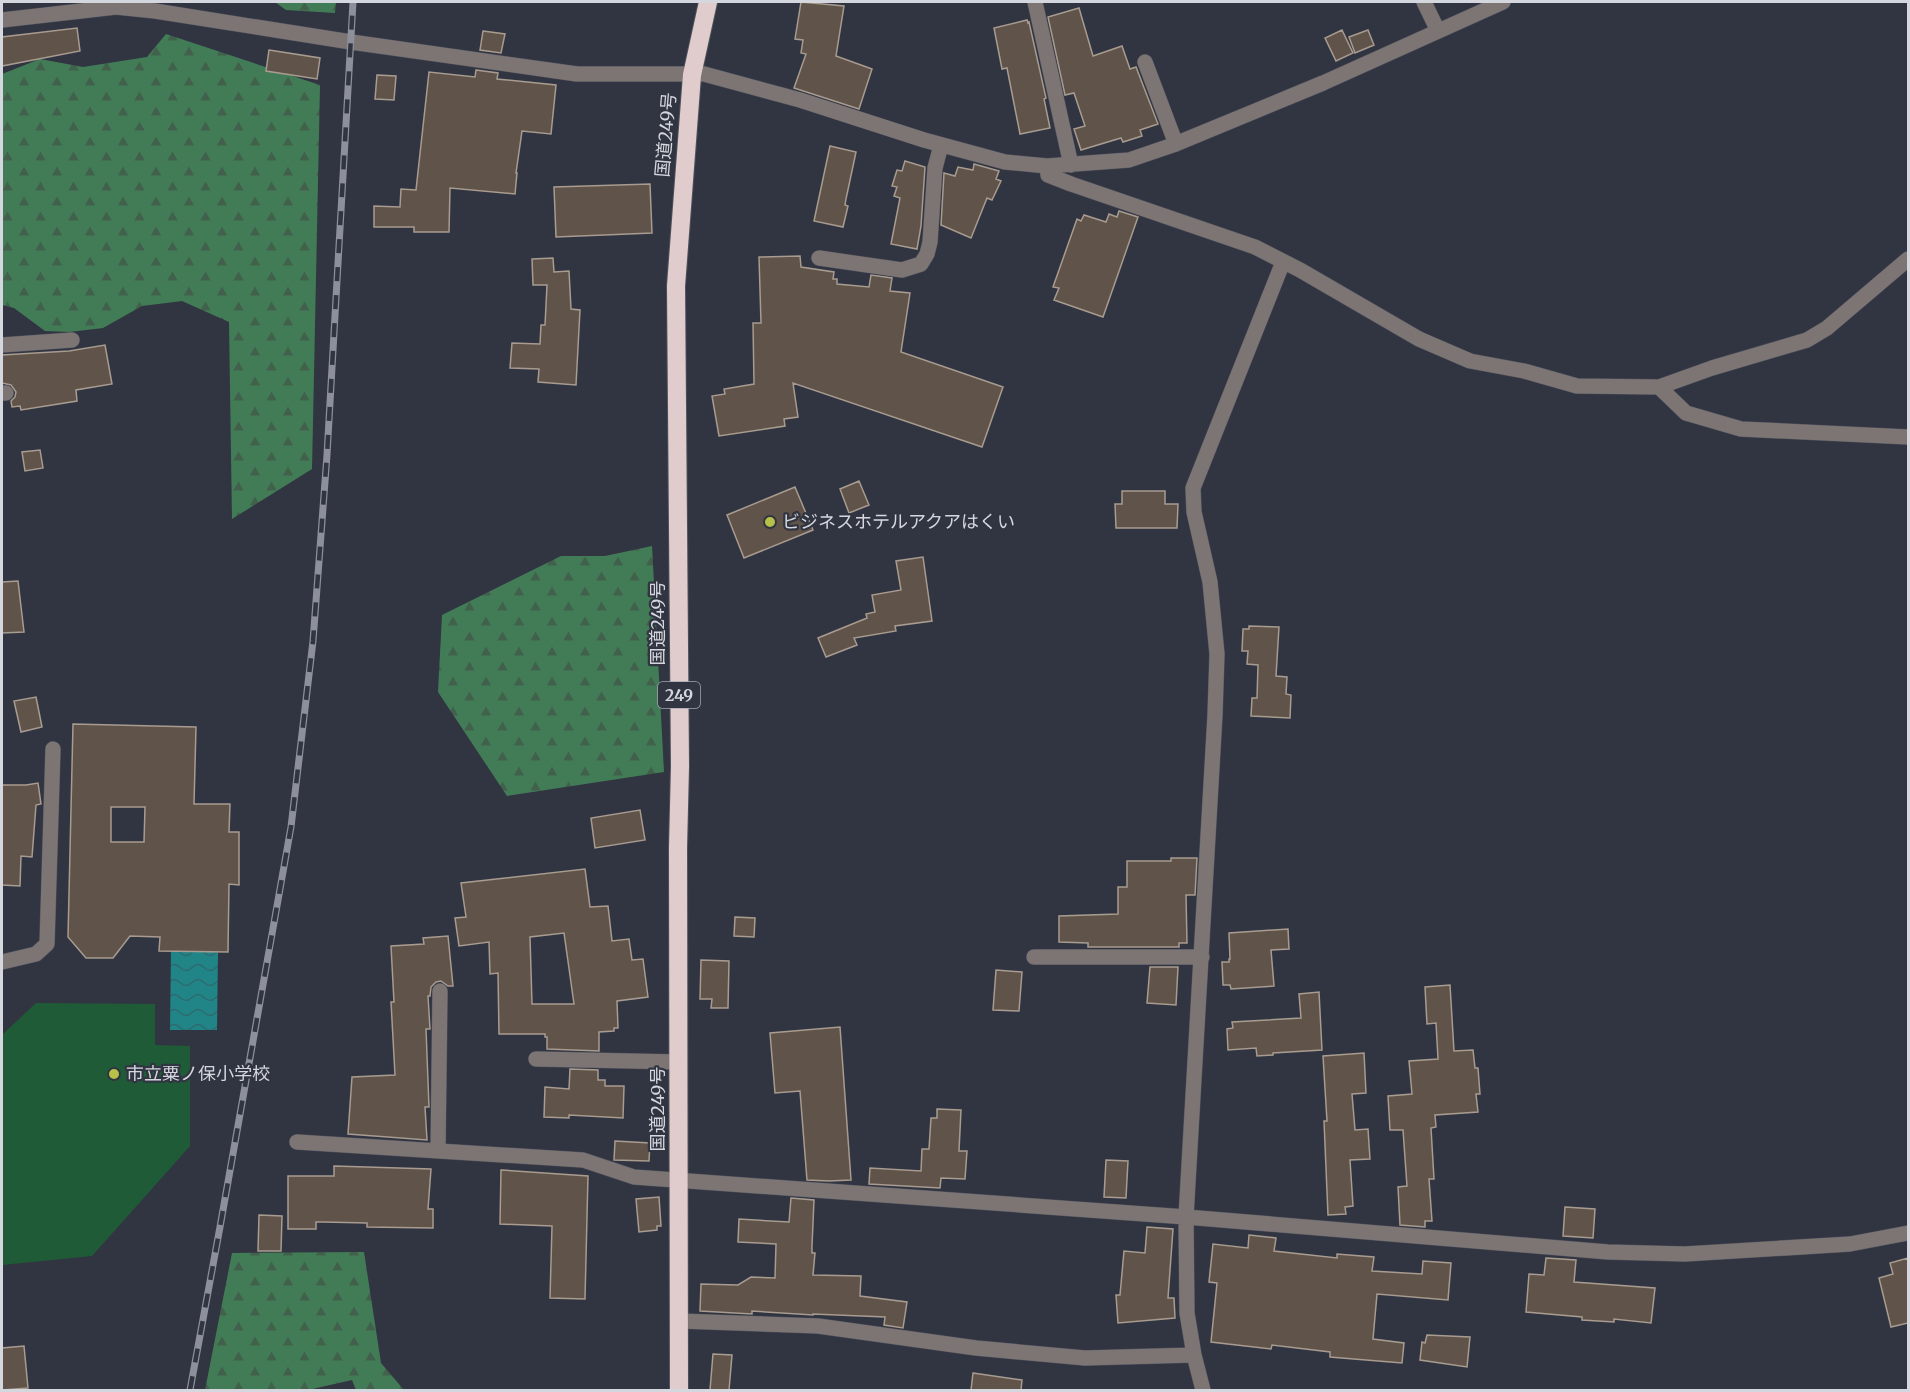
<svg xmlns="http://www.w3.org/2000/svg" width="1910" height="1392" font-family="Merriweather,'Noto Sans JP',serif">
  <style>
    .forest { fill: url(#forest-firs) }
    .garden { fill: #205b37 }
    .water { fill: url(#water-waves) }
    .building { fill: #60544a; stroke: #a89b90; stroke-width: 1.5; fill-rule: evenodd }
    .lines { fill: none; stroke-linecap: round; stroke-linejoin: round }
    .minor-casing { stroke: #4f525d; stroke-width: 16 }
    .highway-casing { stroke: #4f525d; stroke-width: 20 }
    .minor { stroke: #7d7574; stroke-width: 15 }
    .highway { stroke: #e0cccc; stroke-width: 18 }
    .rail-casing { stroke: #8d909a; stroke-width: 7 }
    .rail { stroke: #313541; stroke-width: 4.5; stroke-dasharray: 14; stroke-linecap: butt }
    .poi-dot { fill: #b7c148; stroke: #313541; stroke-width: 2 }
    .labels { text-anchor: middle; stroke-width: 4.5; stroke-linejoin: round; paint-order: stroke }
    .shield { fill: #313541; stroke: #a4a6b0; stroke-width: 1.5 }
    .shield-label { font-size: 16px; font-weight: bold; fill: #d5d7df }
    .street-label { font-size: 18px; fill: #d5d7df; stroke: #313541 }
    .poi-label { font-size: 18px; fill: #d5d7df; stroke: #313541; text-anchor: start }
  </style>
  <defs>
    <pattern id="forest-firs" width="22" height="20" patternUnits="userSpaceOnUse" patternTransform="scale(1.5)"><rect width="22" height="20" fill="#427c56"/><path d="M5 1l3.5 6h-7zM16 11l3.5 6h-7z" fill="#41614d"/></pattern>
    <pattern id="water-waves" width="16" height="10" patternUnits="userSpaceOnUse" patternTransform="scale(1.5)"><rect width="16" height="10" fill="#218487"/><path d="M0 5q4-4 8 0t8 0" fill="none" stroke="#2c6c6f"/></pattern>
  </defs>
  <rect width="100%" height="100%" fill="#313541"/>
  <path class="forest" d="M275 2H336L335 13 286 10Z
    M166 34 320 85 312 469 232 519 229 322 182 301 142 306 103 328 69 332 45 331 14 308 2 305V74L40 59 83 67 147 57Z
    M652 546 664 772 507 796 438 692 442 615 561 556H605Z
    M364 1252 381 1363 404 1390H356L352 1380 308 1390H205L232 1253Z"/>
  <path class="garden" d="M36 1003 155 1004V1045L190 1046V1146L92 1256 2 1265V1035Z"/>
  <path class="water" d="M171 951 218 952 217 1030H170Z"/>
  <path class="building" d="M801 2 844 6 836 56 872 69 859 109 794 88 806 54 801 53 803 40 795 39Z
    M1079 8 1093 56 1122 46 1130 69 1136 67 1158 124 1140 130 1142 136 1123 142 1121 138 1081 150 1074 129 1085 126 1074 93 1065 95 1048 17Z
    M1027 20 1028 23 1029 22 1046 98 1044 99 1050 128 1020 134 1007 68 1002 69 994 28Z
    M77 28 80 51 2 66V37Z
    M1342 30 1353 53 1336 61 1325 38Z
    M1368 30 1374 45 1355 53 1349 37Z
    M483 31 505 34 501 53 480 50Z
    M269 50 320 58 317 79 266 71Z
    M476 70 498 73 497 79 556 85 551 134 522 131 516 173H517L515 194 450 188 449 232H414V227H374V206L400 207 401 189 416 190 429 72 475 77Z
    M377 75 396 76 394 100 375 99Z
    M830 146 856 152 846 199 845 205 848 206 843 227 814 221Z
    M905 161 925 167 921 226 917 249 891 244 900 198 894 196 897 187 892 186 897 170 902 171Z
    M974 164 999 171 996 179 1001 181 992 200 987 198 971 238 941 225 944 173 955 176 958 167 973 170Z
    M650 184 652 233 556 237 554 187Z
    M1119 211 1138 217 1103 317 1054 300 1059 288 1053 287 1077 219 1081 221 1084 215 1106 222 1109 214 1117 217Z
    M800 256 801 267 834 272 833 279H837V284L869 287 871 275 892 278 890 291 910 293 901 352 1003 387 982 447 793 383 798 417 784 419 785 426 719 436 712 396 725 394 724 389 754 384 753 323H761L759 257Z
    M553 258 554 272 569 271 571 309 580 310 576 385 538 382 539 369 510 368 512 343 540 344 541 325H545L547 285H533L532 259Z
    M105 345 112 384 76 390 77 401 21 410 20 406 12 407 11 401 15 397 16 392 11 385 2 383V355L69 351Z
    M40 450 43 468 25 471 22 452Z
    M859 481 869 505 849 513 840 489Z
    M795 487 813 530 744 558 727 515Z
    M1122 491H1165V504H1178L1177 528H1116L1115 504H1122Z
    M923 557 932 621 895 626 896 631 854 638 857 645 826 657 818 638 867 618 866 614 875 612 872 595 901 590 896 561Z
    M18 581 24 632 2 633V582Z
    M1249 626 1279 627 1276 676 1287 677 1286 694 1291 695 1290 718 1251 716 1252 698H1257L1258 665 1247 664 1248 651H1242L1243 629H1249Z
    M36 697 42 727 21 732 14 701Z
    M73 724 196 727 194 804H230L229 832H239V885L229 884 228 952 159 951 160 937 130 936 113 958H86L68 937ZM111 807H145L144 842H111Z
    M38 783 41 804 36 805 32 857 21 856 20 886 2 885V785H26Z
    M640 810 645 840 595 848 591 818Z
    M1171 858H1197L1195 895H1186L1187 943H1179V947H1088V943L1059 942V916L1118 914V887H1127V861H1171Z
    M585 869 590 907 608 906 612 941 629 939 632 960 643 959 648 997 617 1001 618 1028H614V1031L599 1032V1051L547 1049V1037H545V1034H499L498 973 490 974 489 942 459 946 455 918 466 917 461 883ZM564 933 574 1004H532L530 937Z
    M735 917 755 918 754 937 734 936Z
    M1288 929 1289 949 1271 950 1274 986 1231 989 1230 985H1223L1222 962H1229V959H1230L1229 933Z
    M448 936 453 986H448L441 981 436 982 431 987 430 996H428L430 1029H426L429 1107H425L427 1140 348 1134 352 1077 395 1075 391 1002H394L391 946 424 944 423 938Z
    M701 960 729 961 728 1008H711L712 999H700Z
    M1150 967H1178L1176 1005 1147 1003Z
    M996 970 1022 972 1019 1011 993 1010Z
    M1450 985 1454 1051 1473 1050 1475 1068H1478L1480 1094H1476L1478 1112 1435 1115 1436 1127 1431 1128 1434 1179H1429L1432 1221H1425V1227L1400 1225 1398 1187 1407 1186 1403 1130H1390L1388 1096 1412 1094 1409 1061 1438 1059 1436 1023 1427 1024 1425 987Z
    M1319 992 1322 1050 1273 1053V1055L1257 1056 1256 1048 1228 1050 1227 1029 1233 1028 1232 1022 1301 1018 1299 994Z
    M840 1027 851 1180 829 1181 807 1180 800 1091 775 1093 770 1033Z
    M1364 1053 1366 1093 1352 1094 1355 1130 1368 1129 1370 1159 1350 1160 1353 1206 1345 1207 1346 1214 1328 1215 1324 1121H1327L1323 1056Z
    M570 1069 598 1070V1080H605V1086H624L623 1118 569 1115V1118L544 1117 545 1087 569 1089Z
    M937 1109 961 1110 959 1151H967L965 1179 941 1178 940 1188 869 1184 870 1168 921 1171 922 1149H929L931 1118H937Z
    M615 1141 650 1143 649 1161 614 1160Z
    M1106 1160 1128 1161 1126 1198 1104 1197Z
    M334 1166 431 1169 428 1209H433V1228L367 1227V1223L323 1222H316V1229H288V1176H334Z
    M501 1170 588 1176 585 1299 550 1298 552 1226 500 1224Z
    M659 1197 661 1226H657V1230L639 1232 636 1199Z
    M791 1198 814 1200 812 1246V1253H815L813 1275 861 1276 860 1296 907 1302 903 1328 884 1325 885 1317 813 1314V1315L752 1311V1314L700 1311 701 1284 738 1285 751 1277 775 1278 776 1244 738 1242 739 1219 789 1222Z
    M1565 1207 1595 1209 1593 1238 1563 1236Z
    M259 1215 282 1216 281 1251H258Z
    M1147 1227 1173 1229 1168 1298H1174L1175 1318 1118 1323 1116 1295H1120L1124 1251 1145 1253Z
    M1249 1235 1276 1238 1274 1251 1337 1258V1254L1374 1257 1372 1271 1422 1274 1423 1261 1451 1263 1448 1300 1377 1294 1373 1339 1404 1343 1402 1363 1330 1357V1352L1272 1345 1271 1349 1211 1342 1217 1283 1209 1282 1213 1244 1248 1248Z
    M1546 1258 1576 1260 1574 1282 1655 1288 1651 1323 1614 1319V1322L1582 1320V1317L1526 1312 1529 1274 1544 1275Z
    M1908 1258V1323L1891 1327 1879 1278 1893 1274 1890 1263Z
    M1427 1335 1470 1337 1467 1367 1420 1360 1422 1342 1425 1343Z
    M24 1346 28 1388 2 1390V1348Z
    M713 1354 732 1355 729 1390H710Z
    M973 1373 1022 1380 1021 1390H971Z"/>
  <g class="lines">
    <defs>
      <path id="minor" d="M1035 2 1071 165
        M1424 2 1438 31
        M2 20 116 7 155 11 351 42 577 74H704L800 100 924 140 1005 162 1047 166 1129 160 1173 145 1323 83 1503 2
        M1145 62 1176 144
        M1047 166 1048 175 1071 184 1255 247 1300 270 1419 339 1470 361 1524 371 1577 386 1659 387 1712 368 1807 340 1827 328 1908 259
        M819 258 902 270 921 264 927 254 930 242 935 168 941 145
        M2 345 72 340
        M1659 387 1686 413 1741 429 1908 437
        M2 393H6
        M1034 957H1202
        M2 962 36 954 47 944 53 749
        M536 1059 679 1062
        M297 1142 583 1160 634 1177 1186 1217 1608 1252 1685 1254 1850 1244 1908 1233
        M438 1151 440 991
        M680 1321 818 1326 976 1348 1085 1358 1194 1355
        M1203 1390 1194 1355 1187 1313 1186 1217 1215 715 1217 654 1210 582 1194 512 1193 488 1283 262"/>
      <path id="highway" d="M679 1390 678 848 680 766 676 286 692 75 708 2"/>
    </defs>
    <use href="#minor" class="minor-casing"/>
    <use href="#highway" class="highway-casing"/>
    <use href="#minor" class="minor"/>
    <use href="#highway" class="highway"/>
    <defs>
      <path id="rail" d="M190 1390 220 1227 291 827 313 641 327 455 353 2"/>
    </defs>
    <use href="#rail" class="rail-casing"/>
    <use href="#rail" class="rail"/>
  </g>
  <g class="poi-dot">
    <circle cx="770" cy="522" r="6"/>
    <circle cx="114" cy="1074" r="6"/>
  </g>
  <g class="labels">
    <rect class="shield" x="658" y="682" width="42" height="26" rx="4.5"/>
    <g class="shield-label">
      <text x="679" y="701">249</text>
    </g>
    <g class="street-label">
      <text transform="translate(666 135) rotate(-85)" y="6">国道249号</text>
      <text transform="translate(658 623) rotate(-90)" y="6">国道249号</text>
      <text transform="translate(658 1109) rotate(-90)" y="6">国道249号</text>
    </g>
    <g class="poi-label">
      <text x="782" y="528">ビジネスホテルアクアはくい</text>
      <text x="126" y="1080">市立粟ノ保小学校</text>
    </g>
  </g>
  <rect width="1910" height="1392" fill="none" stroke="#d5d7df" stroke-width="6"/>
</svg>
